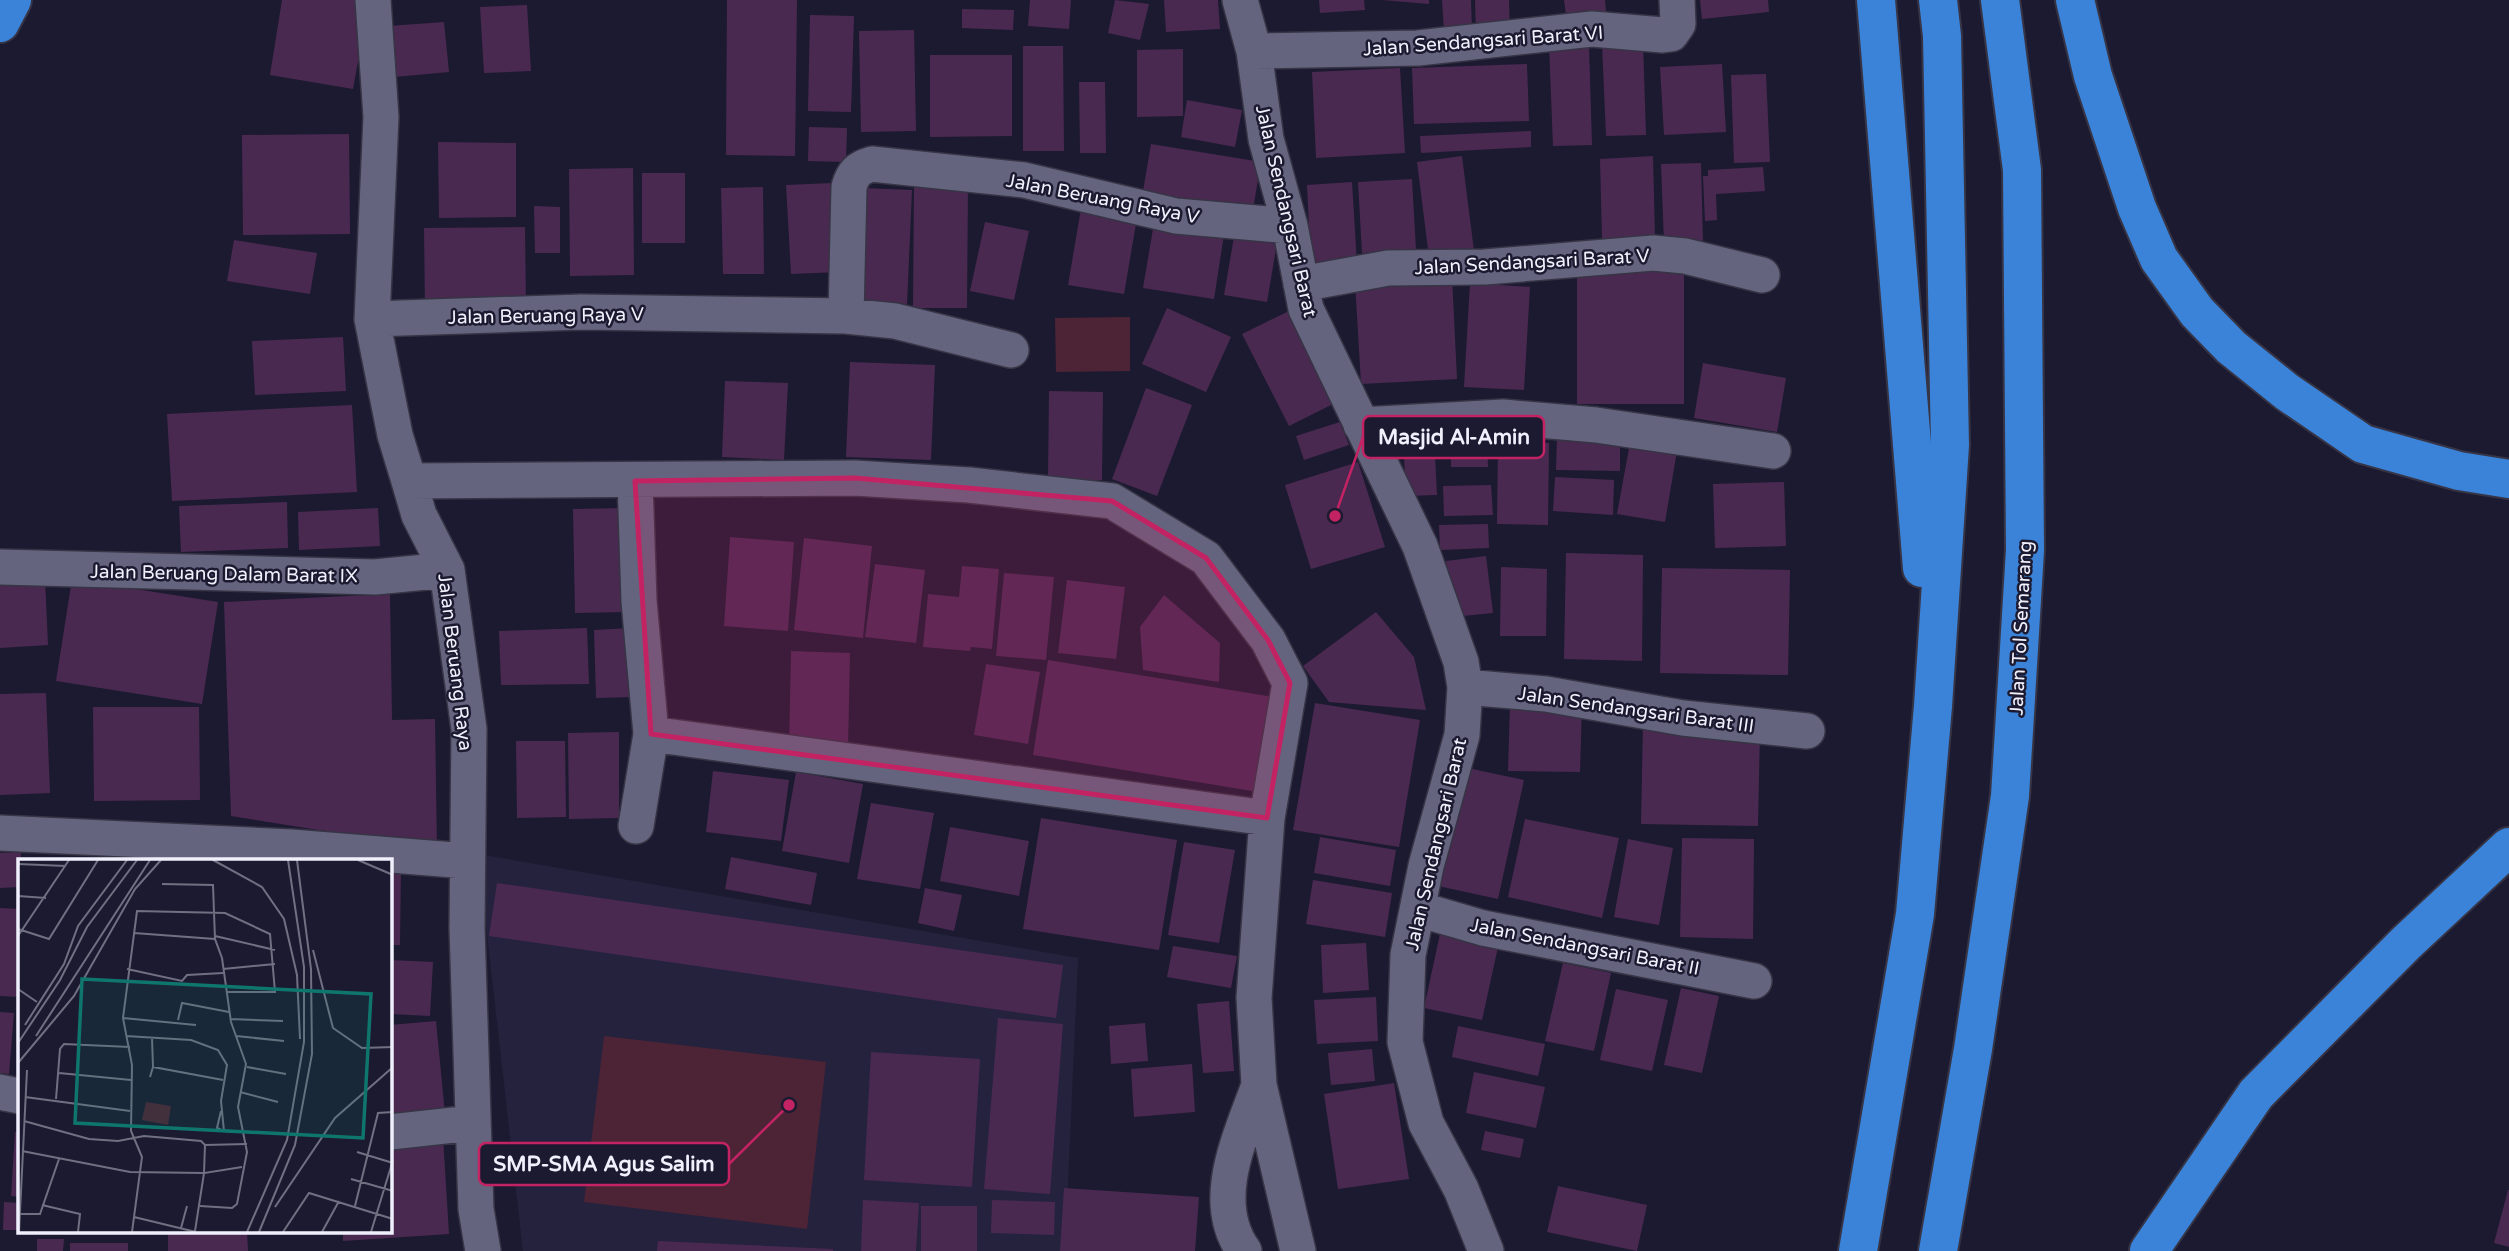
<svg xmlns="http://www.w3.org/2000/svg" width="2509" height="1251" font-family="'Varela Round',sans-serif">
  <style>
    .built { fill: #25223e }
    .pitch { fill: #4c2436 }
    .building { fill: #4a2951 }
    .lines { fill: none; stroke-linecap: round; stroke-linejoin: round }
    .street-casing { stroke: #363445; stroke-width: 38 }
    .highway-casing { stroke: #363445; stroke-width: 42 }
    .street { stroke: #65647f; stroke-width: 35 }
    .highway { stroke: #3a83d9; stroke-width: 38 }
    .marked { fill: #c42363; fill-opacity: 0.2; stroke: #c42363; stroke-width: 5; stroke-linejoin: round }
    .labels { text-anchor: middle; stroke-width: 5; stroke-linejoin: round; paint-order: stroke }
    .street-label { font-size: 19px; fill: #f0f0fd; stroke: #1c1a30 }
    .inset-road { fill: none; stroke: #717082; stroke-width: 2 }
    .view { fill: #0f766e; fill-opacity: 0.15; stroke: #0f766e; stroke-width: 3.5 }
    .inset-edge { fill: none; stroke: #f0f0fd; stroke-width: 3.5 }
    .leader { fill: none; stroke: #c42363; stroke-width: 2.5 }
    .callout-dot { fill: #c42363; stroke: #1c1a30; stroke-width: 2.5 }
    .callout { fill: #1c1a30; stroke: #c42363; stroke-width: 2.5 }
    .callout-label { font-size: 21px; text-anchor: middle; font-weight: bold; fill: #f0f0fd }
  </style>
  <rect width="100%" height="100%" fill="#1c1a30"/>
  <path class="built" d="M478 854 1078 958 1065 1251H523Z"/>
  <path class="pitch" d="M1130 317V371L1056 372 1055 318Z
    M604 1036 826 1062 807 1229 584 1202Z"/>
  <path class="building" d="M282 0H369L353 89 270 75Z
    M727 0H797L795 156 726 155Z
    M1030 0H1071L1069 29 1028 26Z
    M1115 0 1149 4 1140 40 1108 33Z
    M1164 0H1218L1220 29 1166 32Z
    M1319 0H1364L1365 10 1320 13Z
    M1382 0H1429V4Z
    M1442 0H1471L1472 31 1444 32Z
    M1475 0H1509L1510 33 1476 35Z
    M1564 0H1605L1606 11 1566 15Z
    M1700 0H1768L1769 12 1702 19Z
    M527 5 531 71 484 73 480 7Z
    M962 9 1014 10 1013 30 962 28Z
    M810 15 854 16 851 112 808 111Z
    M444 22 449 72 394 77 389 26Z
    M914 30 916 131 861 132 859 31Z
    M1643 43 1646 135 1606 136 1602 44Z
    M1549 45H1589L1592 145 1553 146Z
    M1023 46H1063L1064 151H1023Z
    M1183 49V116L1137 117V50Z
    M930 55H1012V136L930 137Z
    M1527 64 1529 121 1414 124 1412 68Z
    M1722 64 1726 132 1664 135 1660 67Z
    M1400 68 1405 153 1316 158 1312 72Z
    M1766 74 1770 162 1734 163 1731 75Z
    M1079 82H1105L1106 153H1080Z
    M1187 100 1242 110 1235 147 1181 137Z
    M809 127 847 128 846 162 808 161Z
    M1531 131V147L1421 153 1420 136Z
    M349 134 350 234 243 235 242 135Z
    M438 142 516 143V217L439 218Z
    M1151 144 1261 162 1252 215 1142 197Z
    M1462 156 1474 251 1429 257 1417 162Z
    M1653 156 1655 238 1602 239 1600 159Z
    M1701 163 1703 242 1664 243 1661 164Z
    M1763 167 1765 191 1716 194 1717 220 1705 221 1703 176H1708V170Z
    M633 168 634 275 570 276 569 169Z
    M642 173H685V243H642Z
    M1412 179 1416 250 1362 253 1358 182Z
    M914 182H968L967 308H913Z
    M1352 182 1357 264 1311 267 1307 185Z
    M833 183 838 272 791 274 786 185Z
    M763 187 764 274H723L721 188Z
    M862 188 912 190 907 304 858 302Z
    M1082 203 1138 212 1124 294 1068 285Z
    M534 206 560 207V253H535Z
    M985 222 1029 231 1014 300 970 291Z
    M1154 223 1224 234 1214 299 1143 288Z
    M525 227 526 308 425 309 424 228Z
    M1235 231 1278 237 1267 302 1224 295Z
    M234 240 317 253 310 294 227 281Z
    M1577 263H1684V404H1577Z
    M1452 276 1457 379 1361 384 1355 281Z
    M1470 283 1530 287 1524 390 1464 387Z
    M1167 308 1231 337 1206 392 1142 364Z
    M1291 310 1337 402 1289 426 1242 334Z
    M343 337 346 391 255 395 252 341Z
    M850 362 935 365 931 460 846 457Z
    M1703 363 1786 378 1777 432 1694 418Z
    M725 381 788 383 784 460 722 457Z
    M1146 388 1192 405 1157 496 1112 479Z
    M1049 391 1103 392 1102 480H1048Z
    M352 405 357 492 172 501 167 414Z
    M1340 422 1349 445 1304 460 1296 436Z
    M1434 436 1437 495 1406 496 1403 437Z
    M1557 438 1620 439V471L1556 470Z
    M1498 442 1549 443 1548 525 1497 524Z
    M1630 443 1677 451 1665 522 1617 514Z
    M1451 444H1487L1488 467H1451Z
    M1358 462 1385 547 1311 569 1285 485Z
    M1555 477 1614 480 1613 515 1553 511Z
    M1784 482 1786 546 1715 548 1713 484Z
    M1491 485 1493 515 1444 516 1443 486Z
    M287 502 288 548 181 552 179 506Z
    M378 508 380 546 299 550 298 512Z
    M626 508 628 612 575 613 573 509Z
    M1488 524 1489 548 1440 550 1439 525Z
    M730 537 794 542 788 631 724 626Z
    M804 538 872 546 863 638 794 630Z
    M1566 553 1643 555 1642 661 1564 659Z
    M1486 556 1493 613 1453 617 1446 561Z
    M875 564 925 570 916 643 865 637Z
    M962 566 999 569 992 649 971 647 970 651 923 647 928 594 959 597Z
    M1501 567 1547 569 1546 636H1500Z
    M1662 568 1790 570 1788 675 1660 673Z
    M1004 573 1054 577 1046 660 996 656Z
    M45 578 48 645 0 648V581Z
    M72 579 218 602 202 704 56 681Z
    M1067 580 1125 587 1116 659 1058 653Z
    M390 594 392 720 435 719 437 849 231 816 224 602Z
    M1164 595 1220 643 1219 682 1143 670 1140 627Z
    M1376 612 1414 657 1426 710 1329 702 1303 666Z
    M587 628 589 684 501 685 499 631Z
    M631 628 634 697 596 698 594 630Z
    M791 651 850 653 848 749 789 747Z
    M1048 660 1273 697 1258 792 1033 755Z
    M986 664 1040 672 1028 744 974 735Z
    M46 693 50 793 0 795V694Z
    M1315 703 1420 720 1399 847 1293 830Z
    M1510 703 1582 705 1580 772 1508 771Z
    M93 707H199L200 800 94 801Z
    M1643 725 1760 729 1758 826 1641 824Z
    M619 732V818L569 819 568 733Z
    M516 741H565L566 817 517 818Z
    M1463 767 1524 780 1498 899 1438 886Z
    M713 771 789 780 781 841 706 832Z
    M796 772 863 784 849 863 782 851Z
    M871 803 934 813 920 889 857 879Z
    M1041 818 1177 840 1159 950 1023 929Z
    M1525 819 1619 838 1602 918 1508 897Z
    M950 827 1029 841 1019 896 940 881Z
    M1320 837 1396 850 1390 886 1314 873Z
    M1682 838 1754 839 1753 939 1680 937Z
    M1628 839 1673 848 1659 925 1614 917Z
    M1184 842 1235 850 1219 943 1168 935Z
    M21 852 19 887 0 888V853Z
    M731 857 817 873 811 905 725 889Z
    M390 865H401L400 945H390Z
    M1313 880 1392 893 1385 937 1306 924Z
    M497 883 1063 965 1056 1018 489 936Z
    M925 888 962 895 954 931 918 923Z
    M0 908 19 909V997L0 996Z
    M1440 934 1498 947 1482 1020 1424 1008Z
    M1366 943 1369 990 1323 993 1321 945Z
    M1173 946 1237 956 1231 988 1167 977Z
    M390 960 433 962 430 1016 390 1014Z
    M1563 963 1611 973 1594 1051 1545 1041Z
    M1681 988 1719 996 1702 1073 1664 1065Z
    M1616 989 1668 1000 1652 1071 1600 1060Z
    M1376 997 1378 1041 1317 1044 1314 1000Z
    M1229 1001 1234 1071 1203 1073 1197 1004Z
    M0 1012 14 1013 9 1074 0 1073Z
    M998 1018 1063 1024 1050 1194 984 1189Z
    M436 1021 445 1114 392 1119 390 1025Z
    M1145 1023 1148 1061 1111 1064 1109 1026Z
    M1458 1026 1545 1044 1538 1076 1452 1057Z
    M1372 1049 1375 1081 1331 1085 1328 1053Z
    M871 1052 980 1059 972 1187 864 1180Z
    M1192 1064 1195 1112 1134 1117 1131 1069Z
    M1474 1072 1545 1087 1536 1128 1466 1113Z
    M1394 1083 1409 1179 1338 1189 1324 1094Z
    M1485 1131 1524 1139 1520 1158 1481 1150Z
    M15 1132H19V1197L11 1196Z
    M443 1137 449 1234 343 1241V1232H390V1140Z
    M1558 1186 1647 1205 1637 1251 1547 1232Z
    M1064 1188 1199 1197 1195 1251H1060Z
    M2508 1190H2509V1247L2494 1243Z
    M863 1200 919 1203 916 1251H861Z
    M992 1200 1055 1202 1054 1235 991 1233Z
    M4 1202 19 1203V1230H3Z
    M921 1206H977V1251H921Z
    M168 1232H247L248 1251H168Z
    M37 1239H64L63 1251H37Z
    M658 1241 833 1249V1251H657Z
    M70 1243H128V1251H70Z"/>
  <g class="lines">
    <defs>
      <path id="street" d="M373 0 381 117 372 319 395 435 409 481 419 515 447 570 469 729 467 928 476 1209 483 1251
        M1240 0 1254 51 1266 139 1290 226 1306 309 1420 546 1461 662 1465 687 1462 735 1426 866 1408 955 1405 1042 1426 1123 1461 1189 1486 1251
        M1254 51 1418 48 1592 29 1663 35 1671 34 1678 24 1677 0
        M1301 284 1388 268 1485 267 1653 253 1685 256 1762 275
        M846 316 849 187C853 173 858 168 872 164L1024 180 1176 216 1290 226
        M372 319 581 312 846 316 895 321 1011 350
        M1361 425 1503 417 1596 425 1773 451
        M409 481 855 478 969 485 1112 501 1206 558 1268 640 1290 683 1267 818 1254 998 1259 1085 1298 1251
        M635 481 639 601 651 734
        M0 567 375 577 447 570
        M1465 687 1546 694 1683 718 1807 731
        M636 826 651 734 1267 818
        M0 833 291 847 467 861
        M1418 909 1483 928 1754 981
        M0 1092 19 1096
        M390 1132 472 1123
        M1244 1251C1208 1201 1241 1136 1259 1085"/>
      <path id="highway" d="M1876 0 1922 568
        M2075 0 2093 76 2137 208 2159 259 2197 312 2231 347 2287 392 2363 444 2459 471 2509 479
        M0 23 12 0
        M1858 1251 1915 914 1933 706 1950 445 1942 36 1938 0
        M1938 1251 1973 1049 2010 796 2025 550 2022 170 2000 0
        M2149 1251 2256 1094 2406 943 2509 847"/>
    </defs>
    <use href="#street" class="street-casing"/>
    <use href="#highway" class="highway-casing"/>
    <use href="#street" class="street"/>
    <use href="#highway" class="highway"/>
  </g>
  <path class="marked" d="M855 478 1112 501 1206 558 1268 640 1290 683 1267 818 651 734 635 481Z"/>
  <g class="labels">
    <g class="street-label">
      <text transform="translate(1483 40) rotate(-4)" y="7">Jalan Sendangsari Barat VI</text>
      <text transform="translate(1103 198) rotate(11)" y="7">Jalan Beruang Raya V</text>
      <text transform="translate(1287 211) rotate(77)" y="7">Jalan Sendangsari Barat</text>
      <text transform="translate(1532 261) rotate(-3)" y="7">Jalan Sendangsari Barat V</text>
      <text transform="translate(546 315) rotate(-1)" y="7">Jalan Beruang Raya V</text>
      <text transform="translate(224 573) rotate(1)" y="7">Jalan Beruang Dalam Barat IX</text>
      <text transform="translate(2020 628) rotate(-87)" y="7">Jalan Tol Semarang</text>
      <text transform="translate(456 662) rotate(83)" y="7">Jalan Beruang Raya</text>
      <text transform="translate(1636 709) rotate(8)" y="7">Jalan Sendangsari Barat III</text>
      <text transform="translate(1435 844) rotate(-77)" y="7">Jalan Sendangsari Barat</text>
      <text transform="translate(1585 946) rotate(11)" y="7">Jalan Sendangsari Barat II</text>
    </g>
  </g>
  <g transform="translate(18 859)">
    <rect width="374" height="374" fill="#1c1a30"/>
    <path d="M128 243 153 247 150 266 124 261Z" fill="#4c2436"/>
    <path class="inset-road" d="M195 1 244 28 266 60 279 116 282 180M340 1 375 16M0 5 48 7M144 25 195 26 197 80 204 99 213 163 228 205 220 248 229 293 219 345 214 349 182 347M0 37 28 39M0 70 31 80 80 1M116 74 197 80M0 77 51 1M197 77 257 91M295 91 315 169 344 189 375 188M109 110 164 122 169 116 205 114M205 110 257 105M0 130 19 143M105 159 178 166M212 160 265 162M160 161 164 144 211 153M7 166 46 105 60 67 109 1M18 177 132 1M108 177 173 181 200 191 209 206 203 242 206 272 224 273M218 177 266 182M134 179 135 208M0 184 42 121 69 68 119 1M0 204 56 137 117 30 143 1M229 208 268 215M41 214 113 221M132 218 135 208 205 221M222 233 260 243M7 238 112 252M38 240 42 190 46 185 112 188M203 252 199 269 206 272M6 262 71 280 100 282 126 277 183 282 187 286 229 285M4 292 112 313 186 314 187 286M339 293 375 304M333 320 375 332M24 346 62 355 60 373M337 347 360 254 375 253M257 348 317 259 375 208M1 355H22L41 300M116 358 178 373M163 369 169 347M177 372 186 314 224 308M1 373 9 211M114 373 124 298 113 272 114 206 105 159 119 52 207 54 252 75 257 133H208M229 373 269 281 286 183V108L270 1M241 373 277 286 294 195 293 110 279 1M265 373 291 334 375 360M304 373 321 342M353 373 375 301"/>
    <path class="view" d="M64 120 353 135 345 279 57 264Z"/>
    <rect width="374" height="374" class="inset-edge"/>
  </g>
  <path class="leader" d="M1335 516L1363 437M789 1105L729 1164"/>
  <g class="callout-dot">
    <circle cx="1335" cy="516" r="7"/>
    <circle cx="789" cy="1105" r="7"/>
  </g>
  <g class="callout">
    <rect x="1363" y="416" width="181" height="42" rx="7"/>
    <rect x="479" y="1143" width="250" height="42" rx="7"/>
  </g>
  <g class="callout-label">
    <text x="1454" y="444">Masjid Al-Amin</text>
    <text x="604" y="1171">SMP-SMA Agus Salim</text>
  </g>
</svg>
